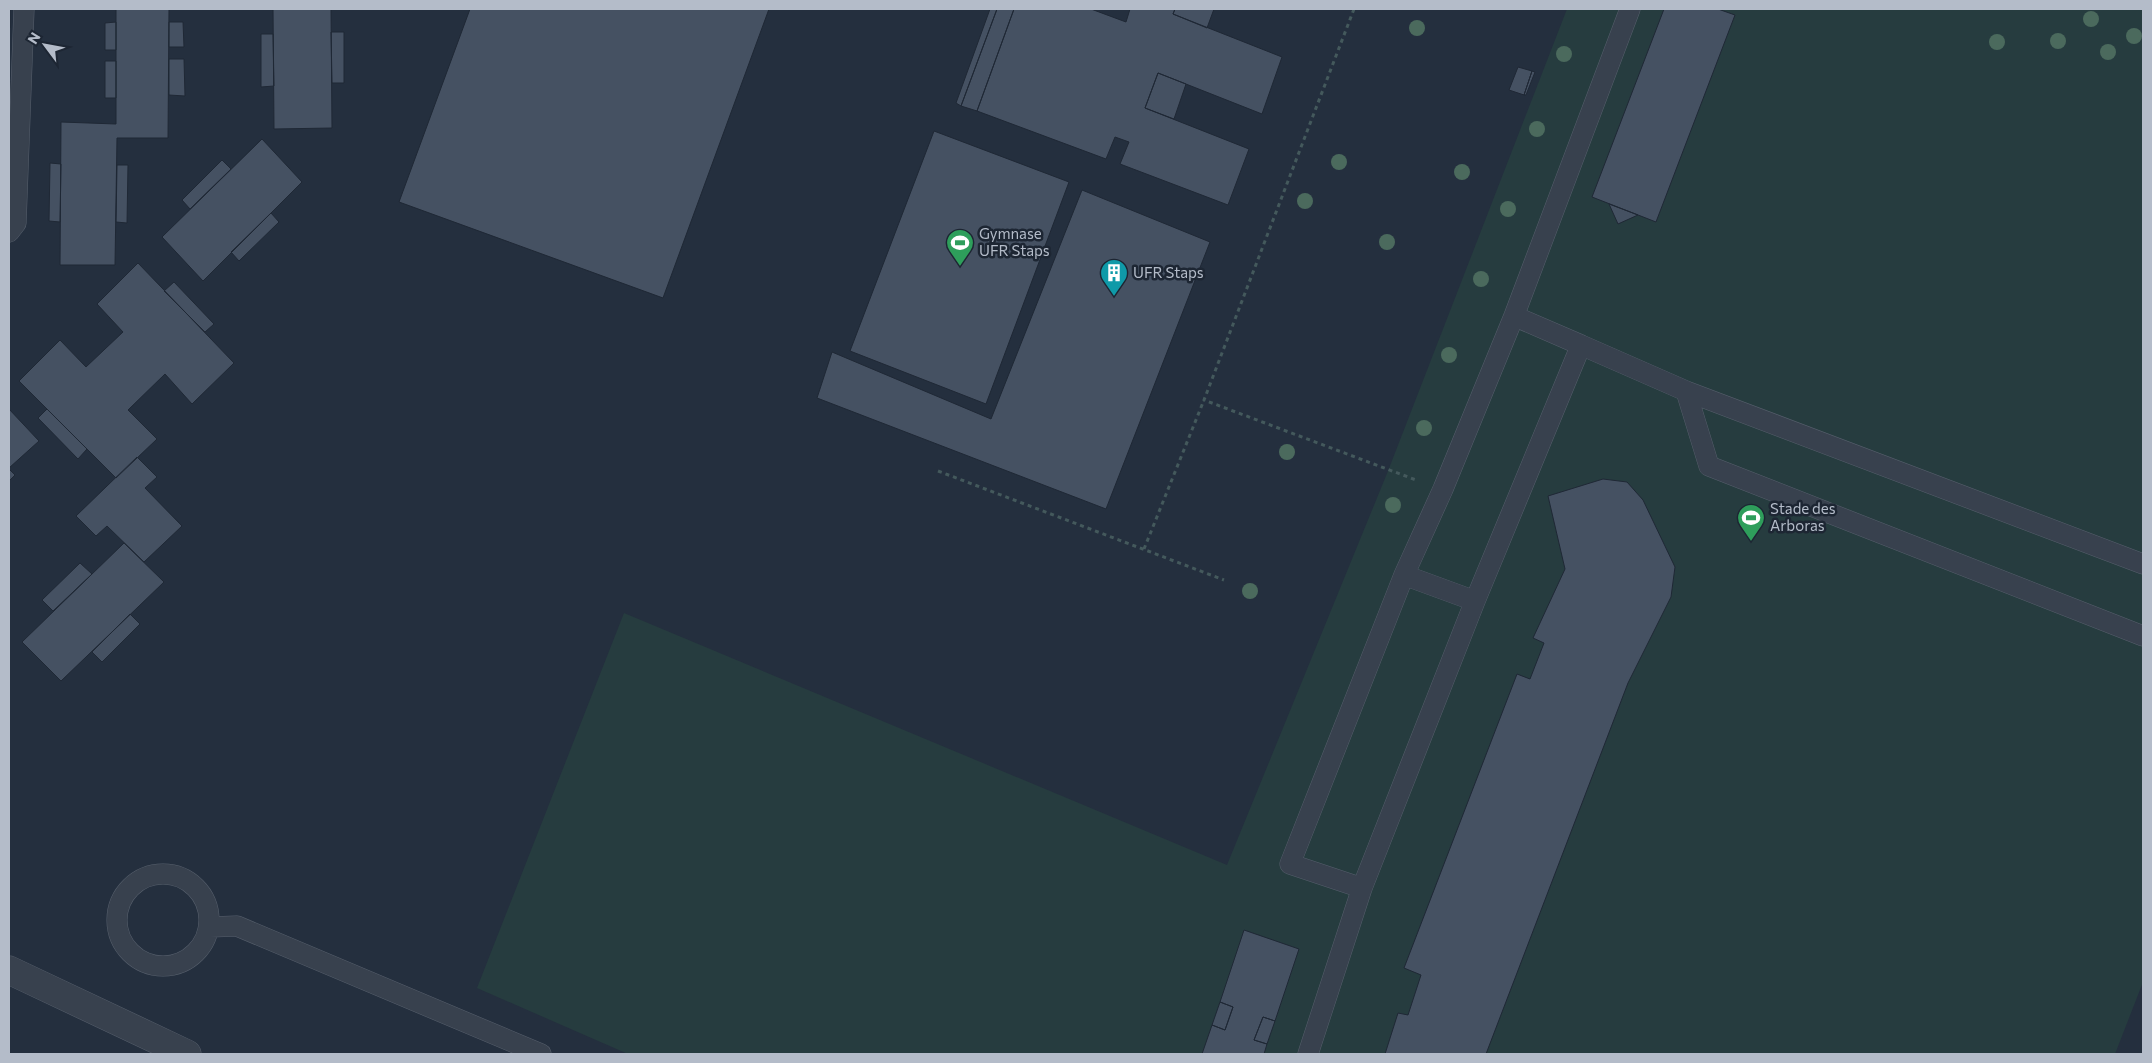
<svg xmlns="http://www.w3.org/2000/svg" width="2152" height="1063" font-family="Commissioner,sans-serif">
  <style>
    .green { fill: #263c3f }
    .building { fill: #455162; stroke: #1f2835 }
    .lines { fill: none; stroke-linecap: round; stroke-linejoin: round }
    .lane-casing { stroke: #565f6c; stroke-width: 21 }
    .street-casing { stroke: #565f6c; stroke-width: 29 }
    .path { stroke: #44595c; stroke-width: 3; stroke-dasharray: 4 4; stroke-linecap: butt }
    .lane { stroke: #38414e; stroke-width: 20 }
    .street { stroke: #38414e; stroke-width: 28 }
    .tree { fill: #4b6a5d }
    .labels { text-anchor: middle; stroke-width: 5; stroke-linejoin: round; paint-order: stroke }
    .poi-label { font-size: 15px; fill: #b4bcc9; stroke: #1d2633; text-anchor: start }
  </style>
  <rect width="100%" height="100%" fill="#242f3e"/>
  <path class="green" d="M1567 9H2143V982L2115 1054H628L477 988 624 613 1227 865 1388 471Z"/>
  <path class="building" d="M9 9H10V28H9Z
    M116 9H169L168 138H117L115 265H60L61 122 116 124Z
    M273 9H331L332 128 274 129Z
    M470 9H769L663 298 399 202Z
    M990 9H997L961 106 956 103Z
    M997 9H1014L977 111 961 106Z
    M1014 9H1091L1126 22 1130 9H1175L1173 14 1282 57 1262 114 1158 73 1145 108 1249 149 1228 205 1120 164 1129 142 1115 137 1106 159 977 111Z
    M1175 9H1214L1207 28 1173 14Z
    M1664 9H1718L1735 15 1656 222 1592 197Z
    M116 22V50H105V23Z
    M169 22H183L184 47H169Z
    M331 32H344V83H332Z
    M261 34H273L274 86 261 87Z
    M169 59H184L185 96 169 95Z
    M105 61H116V98H105Z
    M1518 67 1532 71 1524 95 1509 90Z
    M1532 71 1535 72 1526 95H1524Z
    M1158 73 1186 84 1174 119 1145 108Z
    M9 81H10L11 150H9Z
    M934 131 1069 182 986 404 850 351Z
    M262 139 302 182 203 281 162 237Z
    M222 160 231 169 190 209 182 200Z
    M50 163 61 164 60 222 49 221Z
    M117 165H128L127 223 116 222Z
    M1082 190 1210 242 1106 509 817 398 832 352 991 419Z
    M1609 204 1638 215 1618 224Z
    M271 213 279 222 239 261 231 252Z
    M138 263 234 363 192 404 165 374 128 410 157 439 116 478 19 381 60 340 86 367 123 332 97 304Z
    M174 282 214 324 205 332 164 291Z
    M9 409 39 441 9 468Z
    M47 409 87 449 78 459 38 418Z
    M137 457 157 477 145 488 182 526 144 562 107 526 96 536 76 516Z
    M9 469 15 475 9 481Z
    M1603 479 1627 482 1643 500 1675 567 1671 597 1628 683 1486 1054H1385L1398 1013 1408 1015 1421 975 1404 968 1517 674 1530 679 1544 643 1533 638 1565 569 1548 496Z
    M124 543 164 582 61 681 22 642Z
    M80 563 92 574 53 611 42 600Z
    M130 614 140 624 102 662 92 652Z
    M1244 930 1299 949 1275 1021 1263 1017 1254 1040 1267 1044 1264 1054H1202L1212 1025 1225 1030 1233 1007 1220 1002Z
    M1220 1002 1233 1007 1225 1030 1212 1025Z
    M1263 1017 1275 1021 1267 1044 1254 1040Z"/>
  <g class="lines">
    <defs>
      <path id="lane" d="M9 232 16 223 24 9
        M1581 345 1686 391 1709 466 2143 636
        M1686 391 2143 564
        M1404 575 1475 601
        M117 920a46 46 0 1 1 92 0a46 46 0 1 1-92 0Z
        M1362 888 1290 864 1404 575 1443 489 1514 316 1630 9
        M210 927 237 926 541 1054
        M1308 1054 1362 888 1475 601 1581 345 1514 316"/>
      <path id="street" d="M9 970 187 1054"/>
    </defs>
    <use href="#lane" class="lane-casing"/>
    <use href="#street" class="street-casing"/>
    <path class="path" d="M1354 9 1204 400 1416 480
      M938 471 1224 580
      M1144 549 1204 400"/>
    <use href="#lane" class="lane"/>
    <use href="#street" class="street"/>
  </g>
  <g class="tree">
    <circle cx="2091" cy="19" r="8"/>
    <circle cx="1417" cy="28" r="8"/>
    <circle cx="2134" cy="36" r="8"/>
    <circle cx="2058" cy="41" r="8"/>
    <circle cx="1997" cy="42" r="8"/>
    <circle cx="2108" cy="52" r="8"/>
    <circle cx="1564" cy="54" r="8"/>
    <circle cx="1537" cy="129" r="8"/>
    <circle cx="1339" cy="162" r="8"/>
    <circle cx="1462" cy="172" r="8"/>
    <circle cx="1305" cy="201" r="8"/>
    <circle cx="1508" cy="209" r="8"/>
    <circle cx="1387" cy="242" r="8"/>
    <circle cx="1481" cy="279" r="8"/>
    <circle cx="1449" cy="355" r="8"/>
    <circle cx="1424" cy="428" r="8"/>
    <circle cx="1287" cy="452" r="8"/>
    <circle cx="1393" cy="505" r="8"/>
    <circle cx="1250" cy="591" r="8"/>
  </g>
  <defs>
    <symbol id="stadium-pin" viewBox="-11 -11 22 30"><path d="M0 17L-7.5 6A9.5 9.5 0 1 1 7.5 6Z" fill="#2e9e5b" stroke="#1d2633"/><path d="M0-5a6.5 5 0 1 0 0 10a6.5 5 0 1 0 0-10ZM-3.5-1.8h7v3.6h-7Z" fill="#fff"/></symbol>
    <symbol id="building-pin" viewBox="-11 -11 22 30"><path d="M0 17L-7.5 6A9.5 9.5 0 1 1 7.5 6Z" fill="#0f9aa8" stroke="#1d2633"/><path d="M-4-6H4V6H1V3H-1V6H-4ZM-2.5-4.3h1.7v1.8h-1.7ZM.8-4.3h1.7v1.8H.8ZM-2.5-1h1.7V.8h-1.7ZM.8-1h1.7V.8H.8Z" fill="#fff"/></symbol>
  </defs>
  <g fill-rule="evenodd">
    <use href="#stadium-pin" x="944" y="227" width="32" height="43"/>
    <use href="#building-pin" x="1098" y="257" width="32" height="43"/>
    <use href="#stadium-pin" x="1735" y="502" width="32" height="43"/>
  </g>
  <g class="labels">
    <g class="poi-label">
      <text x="979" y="239">Gymnase<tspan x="979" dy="17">UFR Staps</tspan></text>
      <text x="1133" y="278">UFR Staps</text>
      <text x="1770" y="514">Stade des<tspan x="1770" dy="17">Arboras</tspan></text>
    </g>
  </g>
  <rect width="2152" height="1063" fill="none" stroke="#b4bcc9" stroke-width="20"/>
  <g transform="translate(45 45) rotate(302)" stroke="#1d2633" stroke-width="4" paint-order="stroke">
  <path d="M0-4L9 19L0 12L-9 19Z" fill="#b4bcc9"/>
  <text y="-8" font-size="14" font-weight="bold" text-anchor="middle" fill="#b4bcc9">N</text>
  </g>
</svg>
